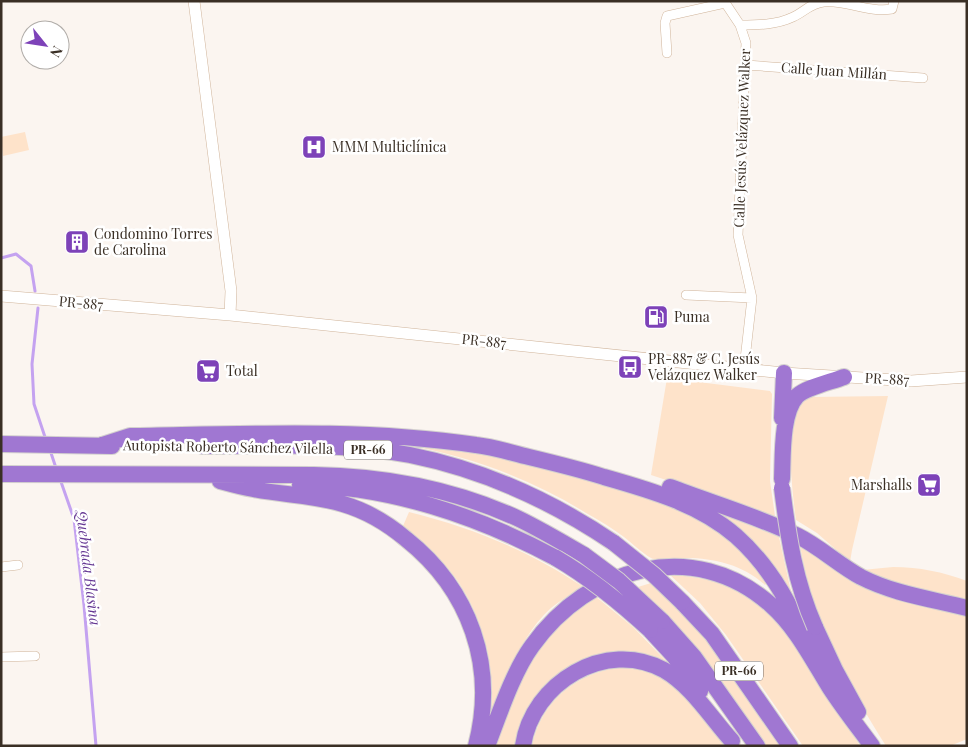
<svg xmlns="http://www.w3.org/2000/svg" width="968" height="747" font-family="'Playfair Display',serif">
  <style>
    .green { fill: #fee3ca }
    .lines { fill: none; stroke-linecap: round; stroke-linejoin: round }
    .stream { stroke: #c4a2f0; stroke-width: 3 }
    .minor-casing { stroke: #d0b49a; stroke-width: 10 }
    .tertiary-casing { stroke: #d0b49a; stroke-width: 12 }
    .motorway-casing { stroke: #d4d1cf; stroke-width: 18 }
    .minor { stroke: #fff; stroke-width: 9 }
    .tertiary { stroke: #fff; stroke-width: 11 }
    .motorway { stroke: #a077d2; stroke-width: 16 }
    .motorway-bridge-casing { stroke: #d4d1cf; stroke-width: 18; stroke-linecap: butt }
    .motorway-bridge { stroke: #a077d2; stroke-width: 16 }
    .labels { text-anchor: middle; stroke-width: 5; stroke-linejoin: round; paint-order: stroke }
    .shield { fill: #fff; stroke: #756d66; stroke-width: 1 }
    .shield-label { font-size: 12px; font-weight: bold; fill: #3a2f25 }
    .street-label { font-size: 14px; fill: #3a2f25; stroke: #fff }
    .poi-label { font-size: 14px; fill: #3a2f25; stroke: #fff; text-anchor: start }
    .water-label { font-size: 15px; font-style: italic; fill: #663994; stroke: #fff }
  </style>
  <rect width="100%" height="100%" fill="#fbf5f0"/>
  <path class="green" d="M25 132 29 150 3 156 1 137Z
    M667 378 770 391 772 394 770 481 775 516 651 475Z
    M888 396 852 550 850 562 817 533 796 520C793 499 785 428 795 410 798 405 803 400 809 397Z
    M406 445 492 453 668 503 722 534 752 561 767 583 765 585C743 564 710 557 681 558 674 558 656 561 651 558 642 553 633 544 624 537 612 528 599 520 586 513 532 479 469 456 406 445Z
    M705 507 779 537 790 587 796 605Z
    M409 512C473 528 527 550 582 586 572 594 561 600 551 608 520 636 507 678 490 715 498 668 480 607 450 571 437 554 419 540 403 526Z
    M800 545 864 588 880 595 967 616V739L950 746H886C847 684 812 619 800 545Z
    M893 567C920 567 942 572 967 581V601L894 583 862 570Z
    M669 574C692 577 717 579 739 591 748 596 760 602 768 610 805 649 831 700 860 746H803L726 635 700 603Z
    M651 583 682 612 710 641 763 716 780 746H765L667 615 638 587Z
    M595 596 633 627 669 664 570 669 517 746H494C508 713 519 677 540 648 555 627 575 611 595 596Z
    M624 667 645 670 673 683 711 726 724 746H532C541 700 579 671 624 667Z"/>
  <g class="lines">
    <path class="stream" d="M1 258 16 254 31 266 35 291
      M38 308 32 364 34 404 46 440
      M50 450 56 468
      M60 479 74 519 84 605 96 746"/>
    <defs>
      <path id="minor" d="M724 1 740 25 746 43 738 235 752 298 744 368
        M740 25C758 25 776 25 793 17 804 12 811 3 824 2 847 0 869 13 892 9L894 1
        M667 53 665 23 667 16 725 3
        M746 65 923 78
        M686 295 752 298
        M1 567 18 565
        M1 657 35 656"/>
      <path id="tertiary" d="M194 1 231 291 230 315
        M1 296 230 315 784 373 911 381 967 377"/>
      <path id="motorway" d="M782 418 784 373
        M1 444 112 446
        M102 445 130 436C246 434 362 428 476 445 494 447 512 453 529 457 554 463 579 469 604 477 650 490 699 504 736 536 771 567 796 612 811 656
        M202 446C269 446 343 442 410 455 484 470 552 501 614 543
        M1 474 314 475C384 476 453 489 517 518 540 529 562 542 584 555
        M782 479C783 456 781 413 797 396 807 387 831 382 844 377
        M220 481C231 484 242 487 253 489 283 495 314 495 343 504 367 511 387 523 406 539 470 590 497 666 476 746
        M300 485C389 486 478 516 556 558
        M670 487C712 503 757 516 798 536 820 547 839 565 861 577 894 594 932 599 967 608
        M682 602 712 634 790 746
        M662 621 694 657 757 746
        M815 627 835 670 858 712
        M650 630 674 656 700 691
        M487 746C499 715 513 672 532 646 588 567 694 536 771 605 796 627 812 659 830 688 843 708 858 727 872 746
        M523 746C532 683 606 638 664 670 692 686 711 718 732 741"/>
    </defs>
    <use href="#minor" class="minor-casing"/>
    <use href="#tertiary" class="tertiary-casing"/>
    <use href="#motorway" class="motorway-casing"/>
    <use href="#minor" class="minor"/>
    <use href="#tertiary" class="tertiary"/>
    <use href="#motorway" class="motorway"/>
    <defs>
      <path id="motorway-bridge" d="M782 488C788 536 795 582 815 627
        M614 543 654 575 682 602
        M584 555 619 581 662 621
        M556 558C590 578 621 603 650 630"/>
    </defs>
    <use href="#motorway-bridge" class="motorway-bridge-casing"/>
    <use href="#motorway-bridge" class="motorway-bridge"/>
  </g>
  <defs>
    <symbol id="hospital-square" viewBox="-11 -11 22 22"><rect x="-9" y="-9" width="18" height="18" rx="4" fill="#7d42b8" stroke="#fff"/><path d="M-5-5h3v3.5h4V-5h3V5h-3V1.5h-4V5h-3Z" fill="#fff"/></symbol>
    <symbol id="building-square" viewBox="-11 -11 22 22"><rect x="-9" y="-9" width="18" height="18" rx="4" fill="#7d42b8" stroke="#fff"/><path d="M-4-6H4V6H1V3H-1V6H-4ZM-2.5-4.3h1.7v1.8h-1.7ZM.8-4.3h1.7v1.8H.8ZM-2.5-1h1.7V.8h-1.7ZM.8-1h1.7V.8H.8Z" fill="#fff"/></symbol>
    <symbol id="fuel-square" viewBox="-11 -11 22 22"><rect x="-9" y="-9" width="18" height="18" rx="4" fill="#7d42b8" stroke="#fff"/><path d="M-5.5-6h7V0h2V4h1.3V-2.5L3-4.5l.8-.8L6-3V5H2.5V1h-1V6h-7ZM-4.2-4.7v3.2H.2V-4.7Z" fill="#fff"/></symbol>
    <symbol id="bus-square" viewBox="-11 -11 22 22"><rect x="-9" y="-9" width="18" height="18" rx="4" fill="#7d42b8" stroke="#fff"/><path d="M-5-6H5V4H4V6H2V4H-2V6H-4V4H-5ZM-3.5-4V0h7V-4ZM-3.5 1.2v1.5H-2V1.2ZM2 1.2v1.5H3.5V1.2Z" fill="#fff"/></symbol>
    <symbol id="supermarket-square" viewBox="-11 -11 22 22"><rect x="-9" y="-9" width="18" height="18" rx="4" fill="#7d42b8" stroke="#fff"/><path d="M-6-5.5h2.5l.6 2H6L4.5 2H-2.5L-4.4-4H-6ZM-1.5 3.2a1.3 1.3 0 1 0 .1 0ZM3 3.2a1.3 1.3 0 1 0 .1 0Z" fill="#fff"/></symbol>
  </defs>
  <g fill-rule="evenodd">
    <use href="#hospital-square" x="300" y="133" width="28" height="28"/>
    <use href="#building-square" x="63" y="228" width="28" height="28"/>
    <use href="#fuel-square" x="642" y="303" width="28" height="28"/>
    <use href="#bus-square" x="616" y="353" width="28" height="28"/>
    <use href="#supermarket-square" x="194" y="357" width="28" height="28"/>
    <use href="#supermarket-square" x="915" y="471" width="28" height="28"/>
  </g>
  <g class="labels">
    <g class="shield">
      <rect x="344" y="440.5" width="48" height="19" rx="4"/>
      <rect x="715" y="661.5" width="48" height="19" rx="4"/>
    </g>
    <g class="shield-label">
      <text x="368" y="454">PR-66</text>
      <text x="739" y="675">PR-66</text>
    </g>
    <g class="street-label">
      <text transform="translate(834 71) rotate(4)" y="5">Calle Juan Millán</text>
      <text transform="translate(742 138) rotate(-88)" y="5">Calle Jesús Velázquez Walker</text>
      <text transform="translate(81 303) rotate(5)" y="5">PR-887</text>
      <text transform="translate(484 341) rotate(6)" y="5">PR-887</text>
      <text transform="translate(887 379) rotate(3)" y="5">PR-887</text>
      <text transform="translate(228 447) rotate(1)" y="5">Autopista Roberto Sánchez Vilella</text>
    </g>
    <g class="poi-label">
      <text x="332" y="152">MMM Multiclínica</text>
      <text x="94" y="239">Condomino Torres<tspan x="94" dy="16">de Carolina</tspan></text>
      <text x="674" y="322">Puma</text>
      <text x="648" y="364">PR-887 &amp; C. Jesús<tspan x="648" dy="16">Velázquez Walker</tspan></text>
      <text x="226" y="376">Total</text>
      <text x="912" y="490" text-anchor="end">Marshalls</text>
    </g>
    <g class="water-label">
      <text transform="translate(88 568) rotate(83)" y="5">Quebrada Blasina</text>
    </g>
  </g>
  <rect width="968" height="747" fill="none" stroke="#3a2f25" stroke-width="5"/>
  <g transform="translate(45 45) rotate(120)"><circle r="24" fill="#ffffff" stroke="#b0aca8"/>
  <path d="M0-4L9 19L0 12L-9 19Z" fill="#7d42b8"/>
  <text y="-8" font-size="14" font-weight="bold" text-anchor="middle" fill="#3a2f25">N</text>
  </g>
</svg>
